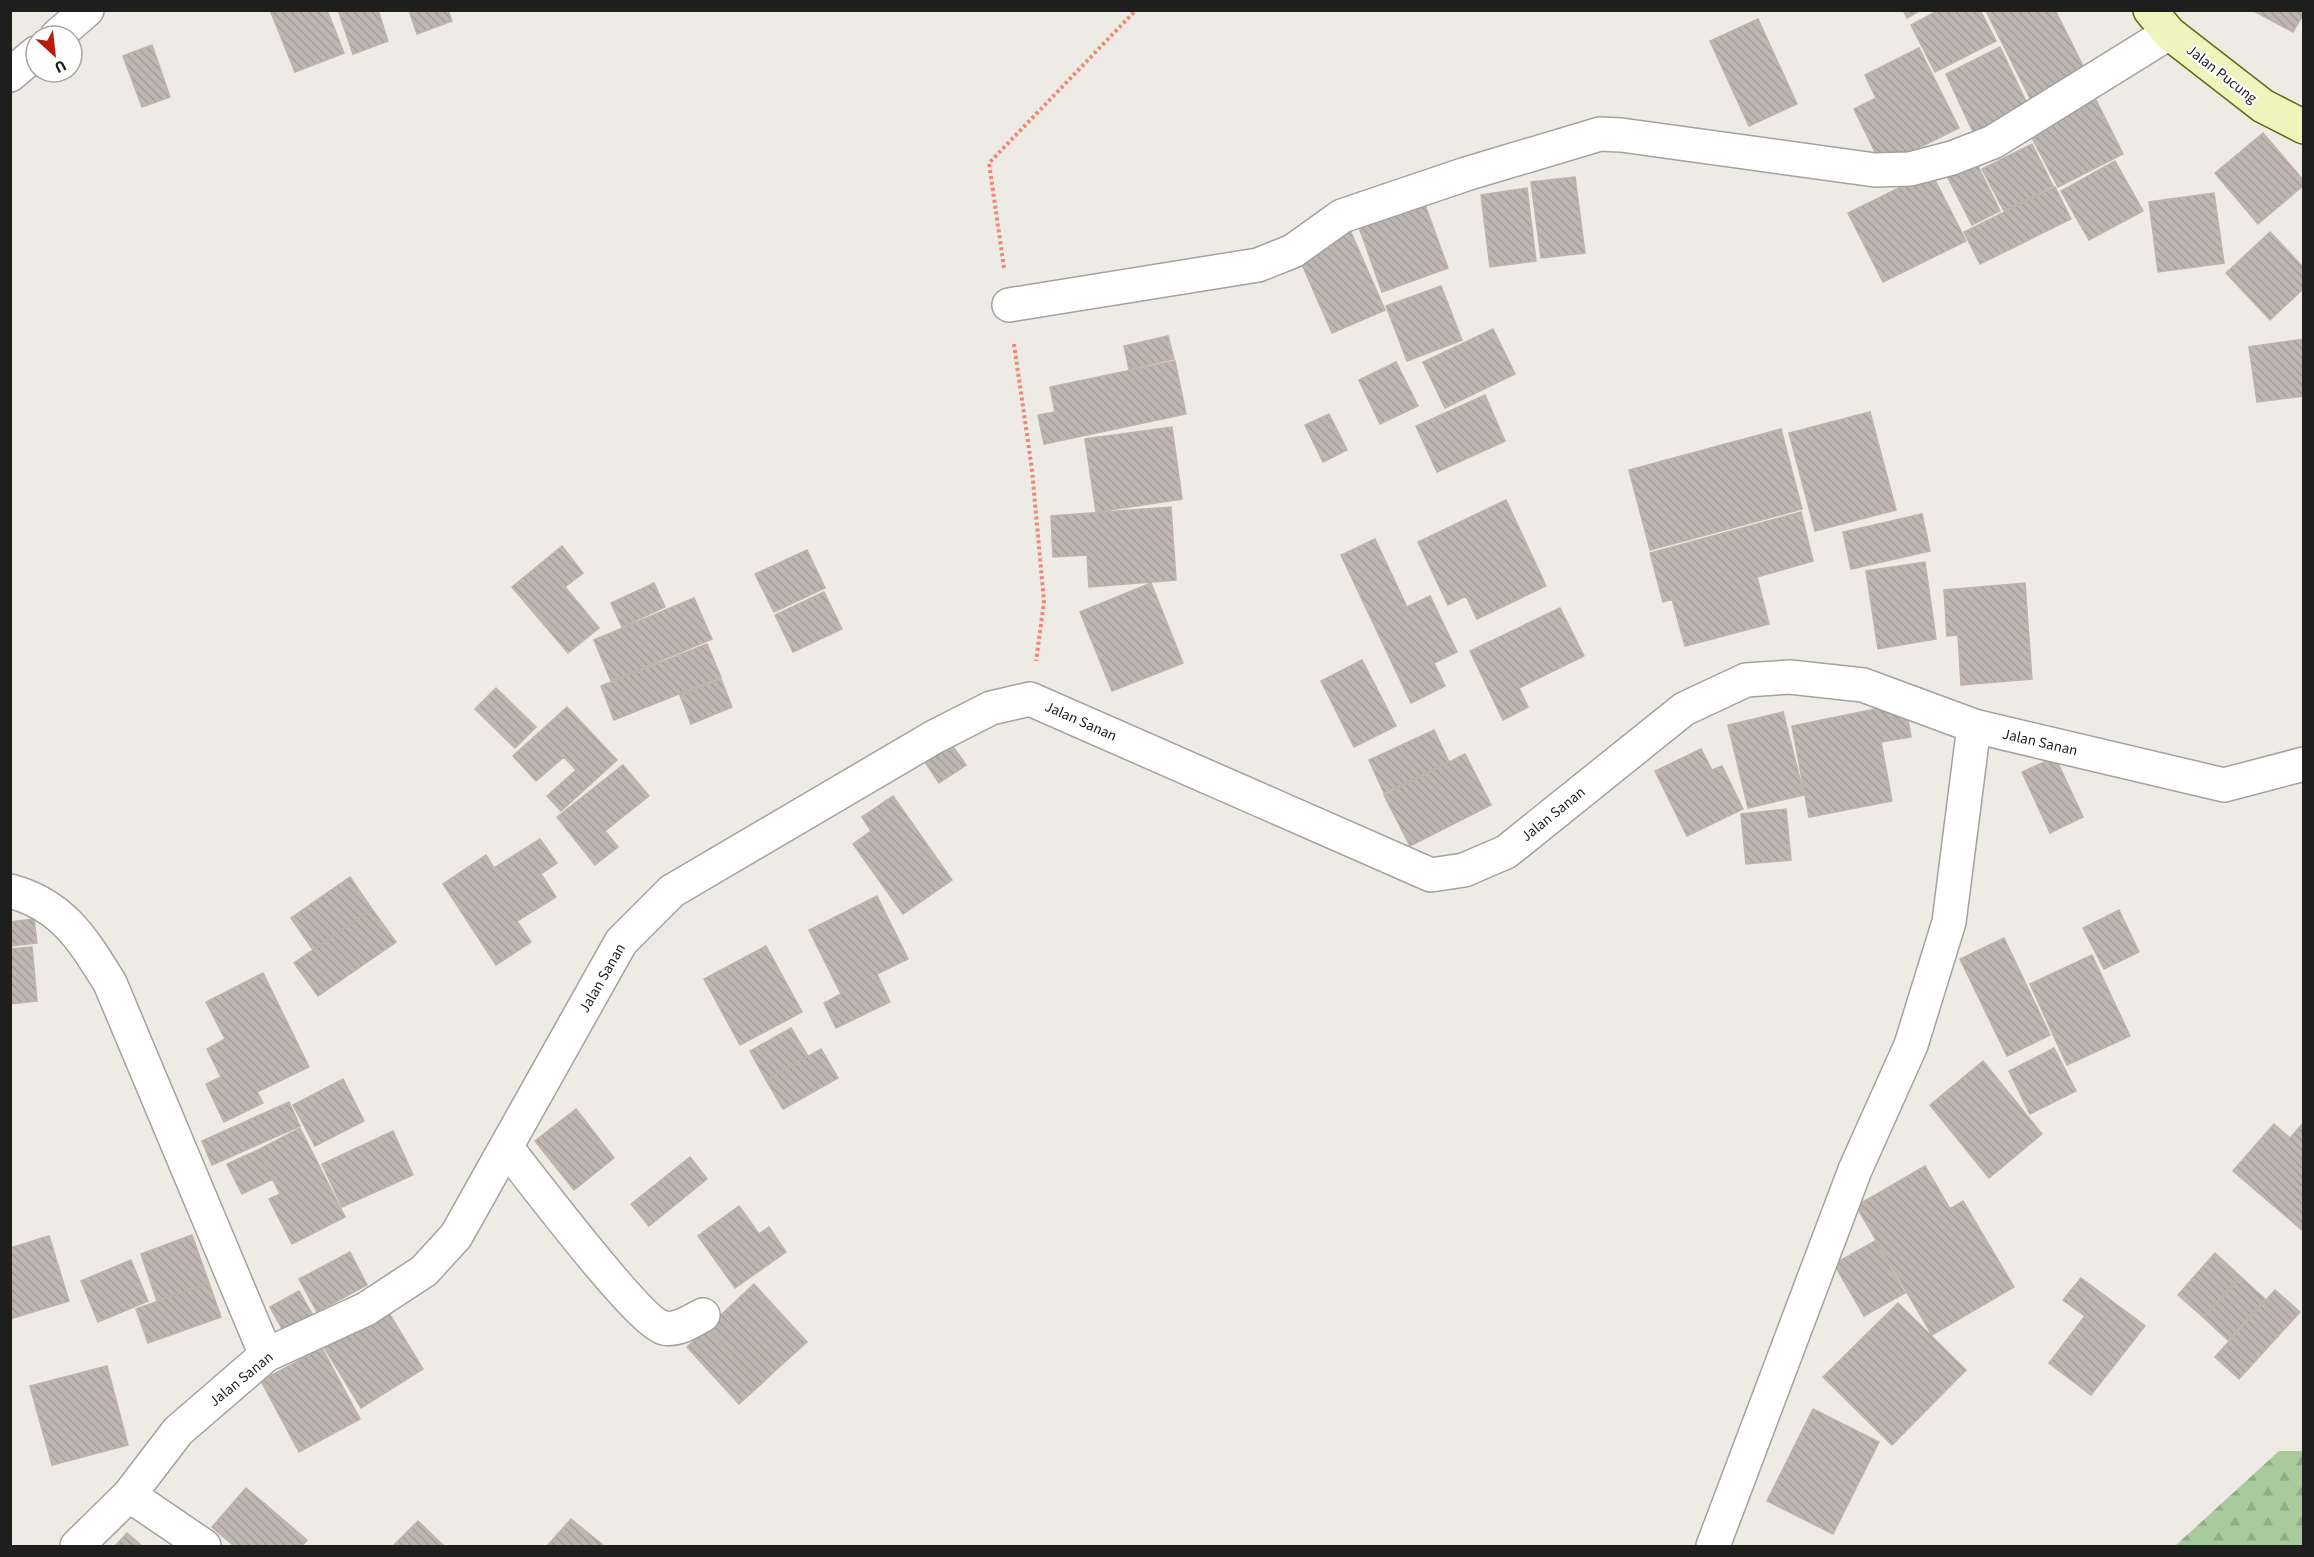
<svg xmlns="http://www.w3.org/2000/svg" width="2314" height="1557" font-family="'Source Sans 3',sans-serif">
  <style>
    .forest { fill: url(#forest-firs) }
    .building { fill: url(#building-back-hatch); stroke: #beb3a8; stroke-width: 1.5 }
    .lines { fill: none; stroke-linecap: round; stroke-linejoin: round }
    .street-casing { stroke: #a2a2a2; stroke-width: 36 }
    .secondary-casing { stroke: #5d6c0e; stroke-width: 36 }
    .path { stroke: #ee8775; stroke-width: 4; stroke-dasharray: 3 3; stroke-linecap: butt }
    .street { stroke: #fff; stroke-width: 33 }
    .secondary { stroke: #eff4bc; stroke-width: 33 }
    .labels { text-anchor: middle; stroke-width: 4.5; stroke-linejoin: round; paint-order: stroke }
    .street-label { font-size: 15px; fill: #1e1e1e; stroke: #fff }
  </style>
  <defs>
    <pattern id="forest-firs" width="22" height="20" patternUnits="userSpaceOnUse" patternTransform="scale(1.5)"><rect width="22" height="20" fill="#a8ca9c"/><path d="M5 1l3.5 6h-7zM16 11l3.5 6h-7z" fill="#90ad86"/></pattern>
    <pattern id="building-back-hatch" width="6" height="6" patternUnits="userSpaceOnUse" patternTransform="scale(1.5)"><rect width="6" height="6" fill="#beb7b1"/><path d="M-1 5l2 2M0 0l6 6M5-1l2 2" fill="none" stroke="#a39d98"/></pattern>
  </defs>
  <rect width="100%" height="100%" fill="#eeebe4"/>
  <path class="forest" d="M2279 1451H2303V1546H2175Z"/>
  <path class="building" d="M270 10H327L344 53 295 72Z
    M338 10H378L388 41 353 54Z
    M409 10H448L452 21 417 34Z
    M1903 10H1921L1907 18Z
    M1939 10H1980L1996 41 1935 72 1911 25Z
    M2055 10 2088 76 2033 104 1986 11Z
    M2252 10H2304V13L2293 32Z
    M1758 19 1797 104 1749 126 1710 41Z
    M152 45 170 97 142 107 123 56Z
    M2000 47 2029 108 1974 134 1946 74Z
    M1919 48 1959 128 1882 166 1854 109 1876 98 1865 75Z
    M2096 100 2123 154 2058 187 2030 134Z
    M2263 133 2304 181V185L2258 224 2215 173Z
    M2032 144 2053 186 2004 211 1982 169Z
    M1972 154 2000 211 1972 225 1943 168Z
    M2115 161 2143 211 2089 240 2061 191Z
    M1931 172 1966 241 1883 282 1848 213Z
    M1575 177 1585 253 1541 258 1531 182Z
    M2055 187 2071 219 1980 264 1964 232Z
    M1527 188 1536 261 1490 267 1481 195Z
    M1420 191 1448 268 1382 292 1355 216Z
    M2214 193 2224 263 2158 272 2149 202Z
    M1350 230 1385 310 1332 333 1297 253Z
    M2270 232 2304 268V288L2270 320 2226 273Z
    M1441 286 1462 340 1407 361 1386 306Z
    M1493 329 1515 374 1445 408 1423 362Z
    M1168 336 1174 359 1129 369 1124 346Z
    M2304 339V396L2257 402 2249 347Z
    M1175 361 1186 414 1044 444 1038 415 1055 412 1050 387Z
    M1396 362 1418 406 1380 424 1359 380Z
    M1485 395 1505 441 1437 472 1416 426Z
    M1870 412 1896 510 1815 531 1789 433Z
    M1329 414 1347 450 1323 462 1305 425Z
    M1172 427 1182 499 1096 512 1085 439Z
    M1781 429 1802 509 1650 550 1629 470Z
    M1506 500 1546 586 1477 619 1466 596 1448 605 1418 542Z
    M1171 507 1176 580 1089 587 1087 555 1053 557 1051 516Z
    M1801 512 1813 561 1757 577 1769 624 1685 646 1672 599 1663 602 1650 553Z
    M1922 514 1930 551 1851 569 1843 532Z
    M1375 539 1407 607 1430 596 1457 652 1434 663 1445 686 1411 703 1341 555Z
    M562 546 583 573 565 587 599 628 568 653 512 587Z
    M807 550 825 588 774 612 755 574Z
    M1925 562 1936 639 1878 649 1866 571Z
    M654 583 665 607 622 627 611 603Z
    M1151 583 1183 663 1112 691 1080 612Z
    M2025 583 2032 679 1961 685 1958 635 1947 636 1944 590Z
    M824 592 842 629 793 652 775 615Z
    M694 598 712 639 611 681 594 640Z
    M1560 608 1584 656 1519 688 1528 707 1503 720 1470 651Z
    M707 644 721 677 614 720 601 686Z
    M1362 660 1396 726 1354 747 1321 681Z
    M721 679 732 707 691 724 680 695Z
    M496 688 536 727 515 748 475 709Z
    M1905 703 1911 737 1881 742 1892 801 1809 817 1792 726Z
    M567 707 617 760 561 811 547 796 576 770 564 757 536 781 513 756Z
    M1783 712 1804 795 1748 808 1728 725Z
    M1434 730 1449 762 1384 793 1369 760Z
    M952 745 966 765 939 783 925 762Z
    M1701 749 1712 770 1722 766 1743 809 1687 836 1655 771Z
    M1465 754 1491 805 1410 846 1384 795Z
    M2055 757 2083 817 2050 833 2022 772Z
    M623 765 649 796 605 831 618 847 595 865 557 817Z
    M893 796 952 880 903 914 853 844 871 831 862 817Z
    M1786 809 1791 860 1746 864 1741 814Z
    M540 839 557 863 541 874 556 897 517 921 531 942 496 965 443 884 486 855 494 868Z
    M350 877 372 909 313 950 291 918Z
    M877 896 908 959 877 974 890 1002 836 1028 824 1003 841 994 809 930Z
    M372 909 396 942 318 996 294 963Z
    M2119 910 2139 952 2104 969 2083 928Z
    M34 919 37 943 10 946V922Z
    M2004 938 2050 1035 2007 1056 1960 959Z
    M766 946 802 1012 740 1045 704 979Z
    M32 947 37 1001 10 1004V949Z
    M2092 955 2130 1036 2067 1065 2030 984Z
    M263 973 309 1067 257 1092 263 1103 224 1122 206 1084 221 1077 207 1049 225 1039 206 1002Z
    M791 1028 808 1056 766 1080 750 1051Z
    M2054 1048 2076 1091 2030 1114 2009 1071Z
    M821 1049 838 1078 783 1109 766 1080Z
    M1983 1061 2042 1134 1989 1178 1930 1105Z
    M343 1079 364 1121 315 1146 293 1105Z
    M289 1102 300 1126 212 1165 202 1141Z
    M576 1109 614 1158 574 1190 535 1141Z
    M2304 1122V1228L2302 1230 2233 1171 2274 1124 2290 1138Z
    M300 1128 345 1217 292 1244 269 1199 280 1194 258 1150Z
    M393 1131 413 1175 342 1207 322 1164Z
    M258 1150 273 1179 242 1194 227 1164Z
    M690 1157 707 1179 649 1226 631 1204Z
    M1925 1166 1950 1209 1963 1201 2014 1287 1932 1335 1856 1206Z
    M739 1206 759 1234 769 1227 786 1252 735 1288 698 1236Z
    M192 1235 209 1283 157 1301 141 1254Z
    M49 1236 69 1301 10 1319V1248Z
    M1875 1241 1905 1293 1864 1316 1834 1264Z
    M350 1252 367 1285 317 1312 299 1279Z
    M2215 1253 2240 1276 2203 1317 2178 1295Z
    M131 1260 148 1301 98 1322 81 1281Z
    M2241 1277 2265 1299 2228 1340 2204 1318Z
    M2081 1278 2145 1326 2091 1395 2049 1363 2085 1316 2063 1300Z
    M209 1283 221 1317 148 1343 136 1309Z
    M754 1284 807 1342 777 1369 724 1312Z
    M2275 1290 2300 1312 2239 1379 2215 1357Z
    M299 1291 314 1317 285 1334 270 1307Z
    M1898 1303 1966 1370 1892 1445 1823 1377Z
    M384 1305 423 1369 361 1408 322 1344Z
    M724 1312 777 1369 760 1385 707 1328Z
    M707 1328 760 1385 739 1404 687 1347Z
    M322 1348 360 1419 299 1452 261 1381Z
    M107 1366 128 1445 52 1465 30 1386Z
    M1813 1409 1879 1442 1833 1534 1767 1501Z
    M246 1488 307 1540 302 1546H234L212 1527Z
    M571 1519 604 1546H547Z
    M418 1521 444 1546H393Z
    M127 1533 142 1546H115Z"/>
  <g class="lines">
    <defs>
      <path id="street" d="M57 36 87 10
        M10 75 36 53
        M1009 305 1258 265 1293 251 1342 216 1466 174 1600 134 1621 135 1875 170 1910 169 1952 158 1993 142 2169 33
        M10 891C63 905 83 940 110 983L266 1355
        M506 1147C529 1176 639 1322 664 1328 678 1331 691 1321 703 1315
        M129 1495 204 1546
        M77 1546 129 1495 178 1431 266 1355 366 1309 424 1271 456 1236 621 942 672 891 934 737 991 708 1030 699 1431 875 1464 870 1506 852 1684 709 1746 680 1790 677 1863 685 1974 726 2224 785 2304 764
        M1713 1546 1855 1170 1911 1045 1949 922 1974 726"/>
      <path id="secondary" d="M2150 10 2169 33 2263 106 2304 127"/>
    </defs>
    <use href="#street" class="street-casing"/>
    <use href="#secondary" class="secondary-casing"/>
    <path class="path" d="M1004 268 989 163 1136 10
      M1014 344 1032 470 1044 602 1036 661"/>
    <use href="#street" class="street"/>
    <use href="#secondary" class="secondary"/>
  </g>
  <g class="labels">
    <g class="street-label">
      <text transform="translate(2222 74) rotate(38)" y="5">Jalan Pucung</text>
      <text transform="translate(1081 721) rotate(24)" y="5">Jalan Sanan</text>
      <text transform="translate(2040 742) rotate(13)" y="5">Jalan Sanan</text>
      <text transform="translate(1553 814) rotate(-39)" y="5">Jalan Sanan</text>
      <text transform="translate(602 978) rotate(-60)" y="5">Jalan Sanan</text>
      <text transform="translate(241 1379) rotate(-39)" y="5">Jalan Sanan</text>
    </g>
  </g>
  <rect width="2314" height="1557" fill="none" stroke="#1e1e1e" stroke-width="24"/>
  <g transform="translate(54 54) rotate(153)"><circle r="28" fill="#ffffff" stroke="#a5a5a5" stroke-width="1.5"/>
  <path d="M0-4.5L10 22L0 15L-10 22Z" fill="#bb1810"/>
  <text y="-9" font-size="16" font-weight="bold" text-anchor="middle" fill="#1e1e1e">U</text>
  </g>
</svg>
